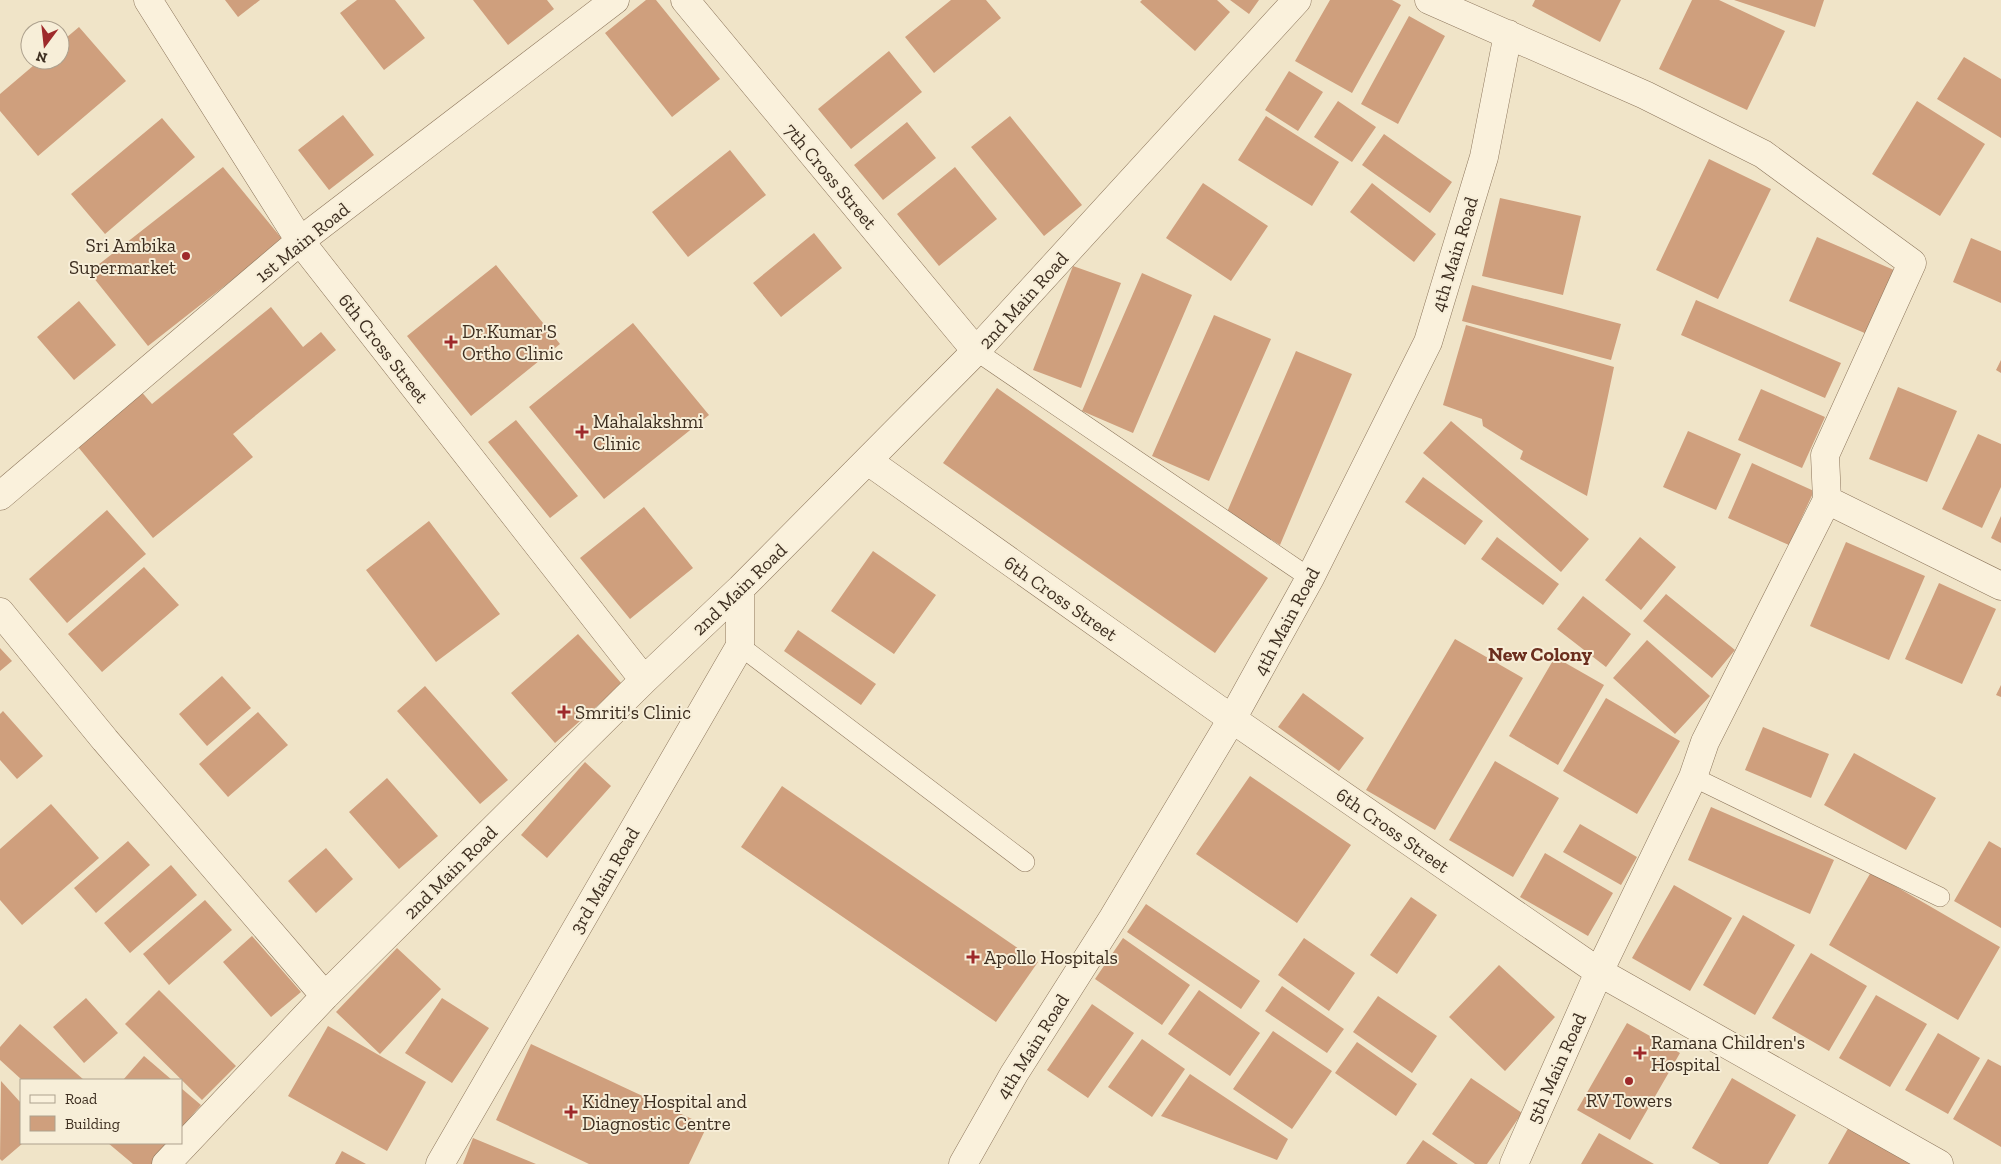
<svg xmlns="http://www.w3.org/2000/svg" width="2001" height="1164" font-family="'Zilla Slab',serif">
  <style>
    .building { fill: #cf9f7d }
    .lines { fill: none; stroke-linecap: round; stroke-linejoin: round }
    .service-casing { stroke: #8d765c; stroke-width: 20 }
    .minor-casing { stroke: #8d765c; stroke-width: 29 }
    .service { stroke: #faf1dc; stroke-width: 19 }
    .minor { stroke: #faf1dc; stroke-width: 28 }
    .poi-dot { fill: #9e2a2b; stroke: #f7eed8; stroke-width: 2 }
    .labels { text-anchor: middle; stroke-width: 4; stroke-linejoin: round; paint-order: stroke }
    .street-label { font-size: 19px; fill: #3d2e20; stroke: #f7eed8 }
    .poi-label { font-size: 19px; fill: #3d2e20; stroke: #f7eed8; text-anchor: start }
    .neighbourhood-label { font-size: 20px; font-weight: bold; fill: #6b2e1e; stroke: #f7eed8 }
  </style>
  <rect width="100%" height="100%" fill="#f0e4c8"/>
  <path class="building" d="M225 0H260L238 17Z
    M357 0H395L425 38 384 70 340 13Z
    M473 0H547L554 9 508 45Z
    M646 0H656L720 79 672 117 605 33Z
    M951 0H986L1001 18 934 73 905 37Z
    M1142 0H1217L1230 12 1195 51 1140 2Z
    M1230 0H1259L1249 14Z
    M1330 0H1392L1401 5 1352 93 1295 61Z
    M1535 0H1621L1600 42 1532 6Z
    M1692 0H1719L1785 31 1747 110 1659 69Z
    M1734 0H1824L1815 27Z
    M1409 16 1445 36 1398 124 1361 104Z
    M79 27 126 81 38 156 0 111V94L40 60H60V43Z
    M889 51 922 92 851 149 818 109Z
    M1964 57 2001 79V138L1937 99Z
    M1289 71 1323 92 1298 131 1265 110Z
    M1338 101 1376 127 1352 162 1314 137Z
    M1917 101 1985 144 1940 216 1872 174Z
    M343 115 374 155 329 190 298 150Z
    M1010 116 1082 205 1044 236 971 147Z
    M1266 116 1339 162 1312 206 1238 160Z
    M162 118 195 157 105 234 71 194Z
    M907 122 936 158 883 200 854 165Z
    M1384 134 1452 182 1430 213 1362 165Z
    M730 150 766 195 688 257 652 212Z
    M1709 159 1771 189 1718 299 1656 270Z
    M223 167 283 240 148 346 89 272Z
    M955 167 997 219 939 266 897 214Z
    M1203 183 1268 226 1231 281 1166 238Z
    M1372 183 1436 234 1414 262 1350 212Z
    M1500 198 1581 216 1563 295 1482 276Z
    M814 233 842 268 781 317 753 283Z
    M1817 237 1894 270 1867 334 1789 301Z
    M1971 238 2001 251V303L1953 282Z
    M496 265 560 344 471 416 407 336Z
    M1073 266 1121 283 1081 388 1033 370Z
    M1142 273 1192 295 1133 433 1082 411Z
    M1472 285 1621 324 1611 360 1462 321Z
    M1696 300 1841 363 1825 398 1681 335Z
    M79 301 116 345 74 380 37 337Z
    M271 307 303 347 321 332 336 350 233 434 253 457 153 538 74 442 139 389 152 404Z
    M1214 315 1271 339 1209 481 1152 456Z
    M633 323 709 415 604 499 529 407Z
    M1466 325 1614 367 1587 496 1520 459 1523 451 1483 426 1482 419 1443 405Z
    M1296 351 1352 374 1280 545 1227 512Z
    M2001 360V373L1996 370Z
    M1898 387 1957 411 1927 482 1869 459Z
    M997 388 1268 578 1215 653 943 463Z
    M1761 389 1825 417 1802 468 1738 440Z
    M516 420 578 496 550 518 488 442Z
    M1451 421 1589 539 1561 572 1423 453Z
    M1688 431 1741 454 1716 510 1663 487Z
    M1978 434 2001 444V487L1982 528 1942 509Z
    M1752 463 1814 491 1789 545 1728 518Z
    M1423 477 1483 521 1465 545 1405 502Z
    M644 507 693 568 630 619 580 558Z
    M107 510 146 554 67 623 29 579Z
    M2001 516V543L1991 538Z
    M429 521 500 614 436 662 366 570Z
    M1497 537 1559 584 1543 605 1481 559Z
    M1640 537 1676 567 1641 610 1605 580Z
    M1846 542 1925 576 1889 660 1810 626Z
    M873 551 936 595 894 654 831 611Z
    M144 567 179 605 102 672 68 634Z
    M1939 583 1996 609 1962 684 1905 659Z
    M1666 594 1735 650 1712 678 1643 621Z
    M1583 596 1631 634 1606 667 1557 629Z
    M798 630 876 684 861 705 784 651Z
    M578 634 622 684 555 743 511 693Z
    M1455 639 1523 678 1435 830 1366 790Z
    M1647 640 1710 696 1675 734 1613 678Z
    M0 648 12 661 0 671Z
    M1555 657 1604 685 1558 765 1509 736Z
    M222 676 251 708 207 746 179 714Z
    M2001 685V697L1996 695Z
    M425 686 508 780 480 804 397 711Z
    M1303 693 1364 738 1339 771 1278 727Z
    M1606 698 1680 741 1637 814 1563 771Z
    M3 711 43 756 17 779 0 760V714Z
    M258 712 288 745 228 797 199 764Z
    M1763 727 1829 754 1811 798 1745 770Z
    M1854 753 1936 798 1906 850 1824 805Z
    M1495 761 1559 798 1513 877 1449 840Z
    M585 762 611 786 547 858 521 835Z
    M1250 776 1351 845 1297 923 1196 854Z
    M387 778 438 836 399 869 349 812Z
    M782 786 1038 962 996 1022 741 847Z
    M51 804 99 858 22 925 0 900V849Z
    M1711 807 1834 860 1810 914 1688 860Z
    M1580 824 1637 857 1621 885 1563 852Z
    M128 841 150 865 96 913 74 888Z
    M1989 841 2001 848V928L1954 901Z
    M326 848 353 879 316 913 288 881Z
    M1545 853 1613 893 1588 936 1520 897Z
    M171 865 197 895 130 953 104 923Z
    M1871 872 2000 947 1958 1020 1829 945Z
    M1674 885 1732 918 1690 991 1632 958Z
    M1411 897 1437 915 1397 974 1370 955Z
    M205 900 232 930 169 985 143 954Z
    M1146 904 1260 981 1241 1009 1127 932Z
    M1743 915 1795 945 1755 1015 1703 985Z
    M252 936 301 992 271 1017 223 962Z
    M1123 938 1190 985 1162 1025 1095 979Z
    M1304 938 1355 973 1329 1011 1278 975Z
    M397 948 441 989 380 1054 336 1012Z
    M1811 953 1867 986 1829 1051 1772 1018Z
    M1499 965 1555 1017 1505 1071 1449 1017Z
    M1282 986 1344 1029 1327 1053 1265 1011Z
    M159 990 236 1066 202 1100 125 1024Z
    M1199 990 1260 1033 1230 1076 1168 1034Z
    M1876 995 1927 1024 1890 1087 1839 1058Z
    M1378 996 1437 1036 1412 1073 1353 1032Z
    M86 998 118 1033 84 1063 53 1027Z
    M442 998 489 1028 452 1083 405 1053Z
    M1092 1004 1134 1033 1088 1098 1047 1070Z
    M1627 1023 1680 1053 1630 1140 1577 1110Z
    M20 1024 84 1080H22L0 1060V1047Z
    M328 1026 426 1082 387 1151 288 1096Z
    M1273 1031 1332 1071 1292 1129 1233 1089Z
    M1938 1033 1980 1058 1948 1114 1905 1090Z
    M1142 1039 1185 1069 1152 1117 1108 1087Z
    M1357 1042 1417 1084 1396 1116 1335 1073Z
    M531 1044 707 1126 689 1164H589L496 1120Z
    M144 1056 172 1080H123Z
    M1988 1059 2001 1066V1147L1953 1119Z
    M1190 1074 1288 1139 1277 1160 1161 1116Z
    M1471 1078 1522 1113 1487 1164H1475L1432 1134Z
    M1732 1078 1796 1115 1768 1164H1720L1692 1148Z
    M1 1081 21 1103V1143H23L2 1161 0 1159Z
    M181 1088 201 1105 181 1128Z
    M1850 1125 1920 1164H1828Z
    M1599 1133 1654 1164H1581Z
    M473 1138 536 1164H463Z
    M1423 1140 1458 1164H1406Z
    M108 1143H169L155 1164H133Z
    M342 1151 366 1164H335Z"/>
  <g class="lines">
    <defs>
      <path id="service" d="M976 351 1310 578
        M740 646 1025 862
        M1693 777 1940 897"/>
      <path id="minor" d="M148 0 300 241 644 680
        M685 0 976 351
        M1429 0 1645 95 1763 154 1912 263 1825 455 1827 500
        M868 461 1232 719 1599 972 1939 1164
        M0 496 300 241 615 0
        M0 612 105 740 325 996
        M166 1164 325 996 644 680 740 589 976 351 1297 0
        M440 1164 740 646V589
        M963 1164 1014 1074 1113 918 1232 719 1310 578 1428 342 1484 157 1508 34
        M1514 1164 1599 972 1693 777 1705 742 1827 500 2001 586"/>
    </defs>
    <use href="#service" class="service-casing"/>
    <use href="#minor" class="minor-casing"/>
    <use href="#service" class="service"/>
    <use href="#minor" class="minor"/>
  </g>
  <g class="poi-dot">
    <circle cx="186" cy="256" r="5"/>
    <path d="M448.5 334.5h5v5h5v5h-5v5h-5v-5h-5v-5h5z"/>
    <path d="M579.5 424.5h5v5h5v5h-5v5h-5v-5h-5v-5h5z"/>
    <path d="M561.5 704.5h5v5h5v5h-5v5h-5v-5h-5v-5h5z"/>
    <path d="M970.5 949.5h5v5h5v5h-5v5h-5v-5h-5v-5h5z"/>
    <path d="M1637.5 1045.5h5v5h5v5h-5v5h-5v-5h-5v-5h5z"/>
    <circle cx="1629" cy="1081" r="5"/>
    <path d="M568.5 1104.5h5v5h5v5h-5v5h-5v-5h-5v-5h5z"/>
  </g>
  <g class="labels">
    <g class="street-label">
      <text transform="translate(831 176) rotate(50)" y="7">7th Cross Street</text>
      <text transform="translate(302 242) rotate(-39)" y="7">1st Main Road</text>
      <text transform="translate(1454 254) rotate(-73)" y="7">4th Main Road</text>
      <text transform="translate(1023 300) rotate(-48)" y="7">2nd Main Road</text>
      <text transform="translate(384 348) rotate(52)" y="7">6th Cross Street</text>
      <text transform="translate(739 589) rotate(-44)" y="7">2nd Main Road</text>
      <text transform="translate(1061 598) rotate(35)" y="7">6th Cross Street</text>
      <text transform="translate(1286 621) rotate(-62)" y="7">4th Main Road</text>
      <text transform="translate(1393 830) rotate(35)" y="7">6th Cross Street</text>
      <text transform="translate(450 872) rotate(-45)" y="7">2nd Main Road</text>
      <text transform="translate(604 880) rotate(-60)" y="7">3rd Main Road</text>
      <text transform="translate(1032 1046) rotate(-58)" y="7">4th Main Road</text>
      <text transform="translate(1556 1068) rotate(-66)" y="7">5th Main Road</text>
    </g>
    <g class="poi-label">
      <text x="176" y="252" text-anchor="end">Sri Ambika<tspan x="176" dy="22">Supermarket</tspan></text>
      <text x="462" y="338">Dr.Kumar'S<tspan x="462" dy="22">Ortho Clinic</tspan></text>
      <text x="593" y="428">Mahalakshmi<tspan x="593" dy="22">Clinic</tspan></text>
      <text x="575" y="719">Smriti's Clinic</text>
      <text x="984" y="964">Apollo Hospitals</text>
      <text x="1651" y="1049">Ramana Children's<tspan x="1651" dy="22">Hospital</tspan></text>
      <text x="1629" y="1107" text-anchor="middle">RV Towers</text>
      <text x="582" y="1108">Kidney Hospital and<tspan x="582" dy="22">Diagnostic Centre</tspan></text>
    </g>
    <g class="neighbourhood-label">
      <text x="1540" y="661">New Colony</text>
    </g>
  </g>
  <rect x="20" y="1079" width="162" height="65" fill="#f7eed8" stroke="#ada18e"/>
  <rect x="30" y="1095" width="25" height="8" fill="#faf1dc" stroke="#ada18e"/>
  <text x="65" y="1104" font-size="15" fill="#3d2e20">Road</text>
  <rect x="30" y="1116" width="25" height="15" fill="#cf9f7d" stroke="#ada18e"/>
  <text x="65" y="1129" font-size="15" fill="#3d2e20">Building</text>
  <g transform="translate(45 45) rotate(195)"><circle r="24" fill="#f7eed8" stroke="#ada18e"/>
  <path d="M0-4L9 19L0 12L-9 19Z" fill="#9e2a2b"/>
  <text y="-8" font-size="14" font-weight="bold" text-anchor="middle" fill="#3d2e20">N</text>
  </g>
</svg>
